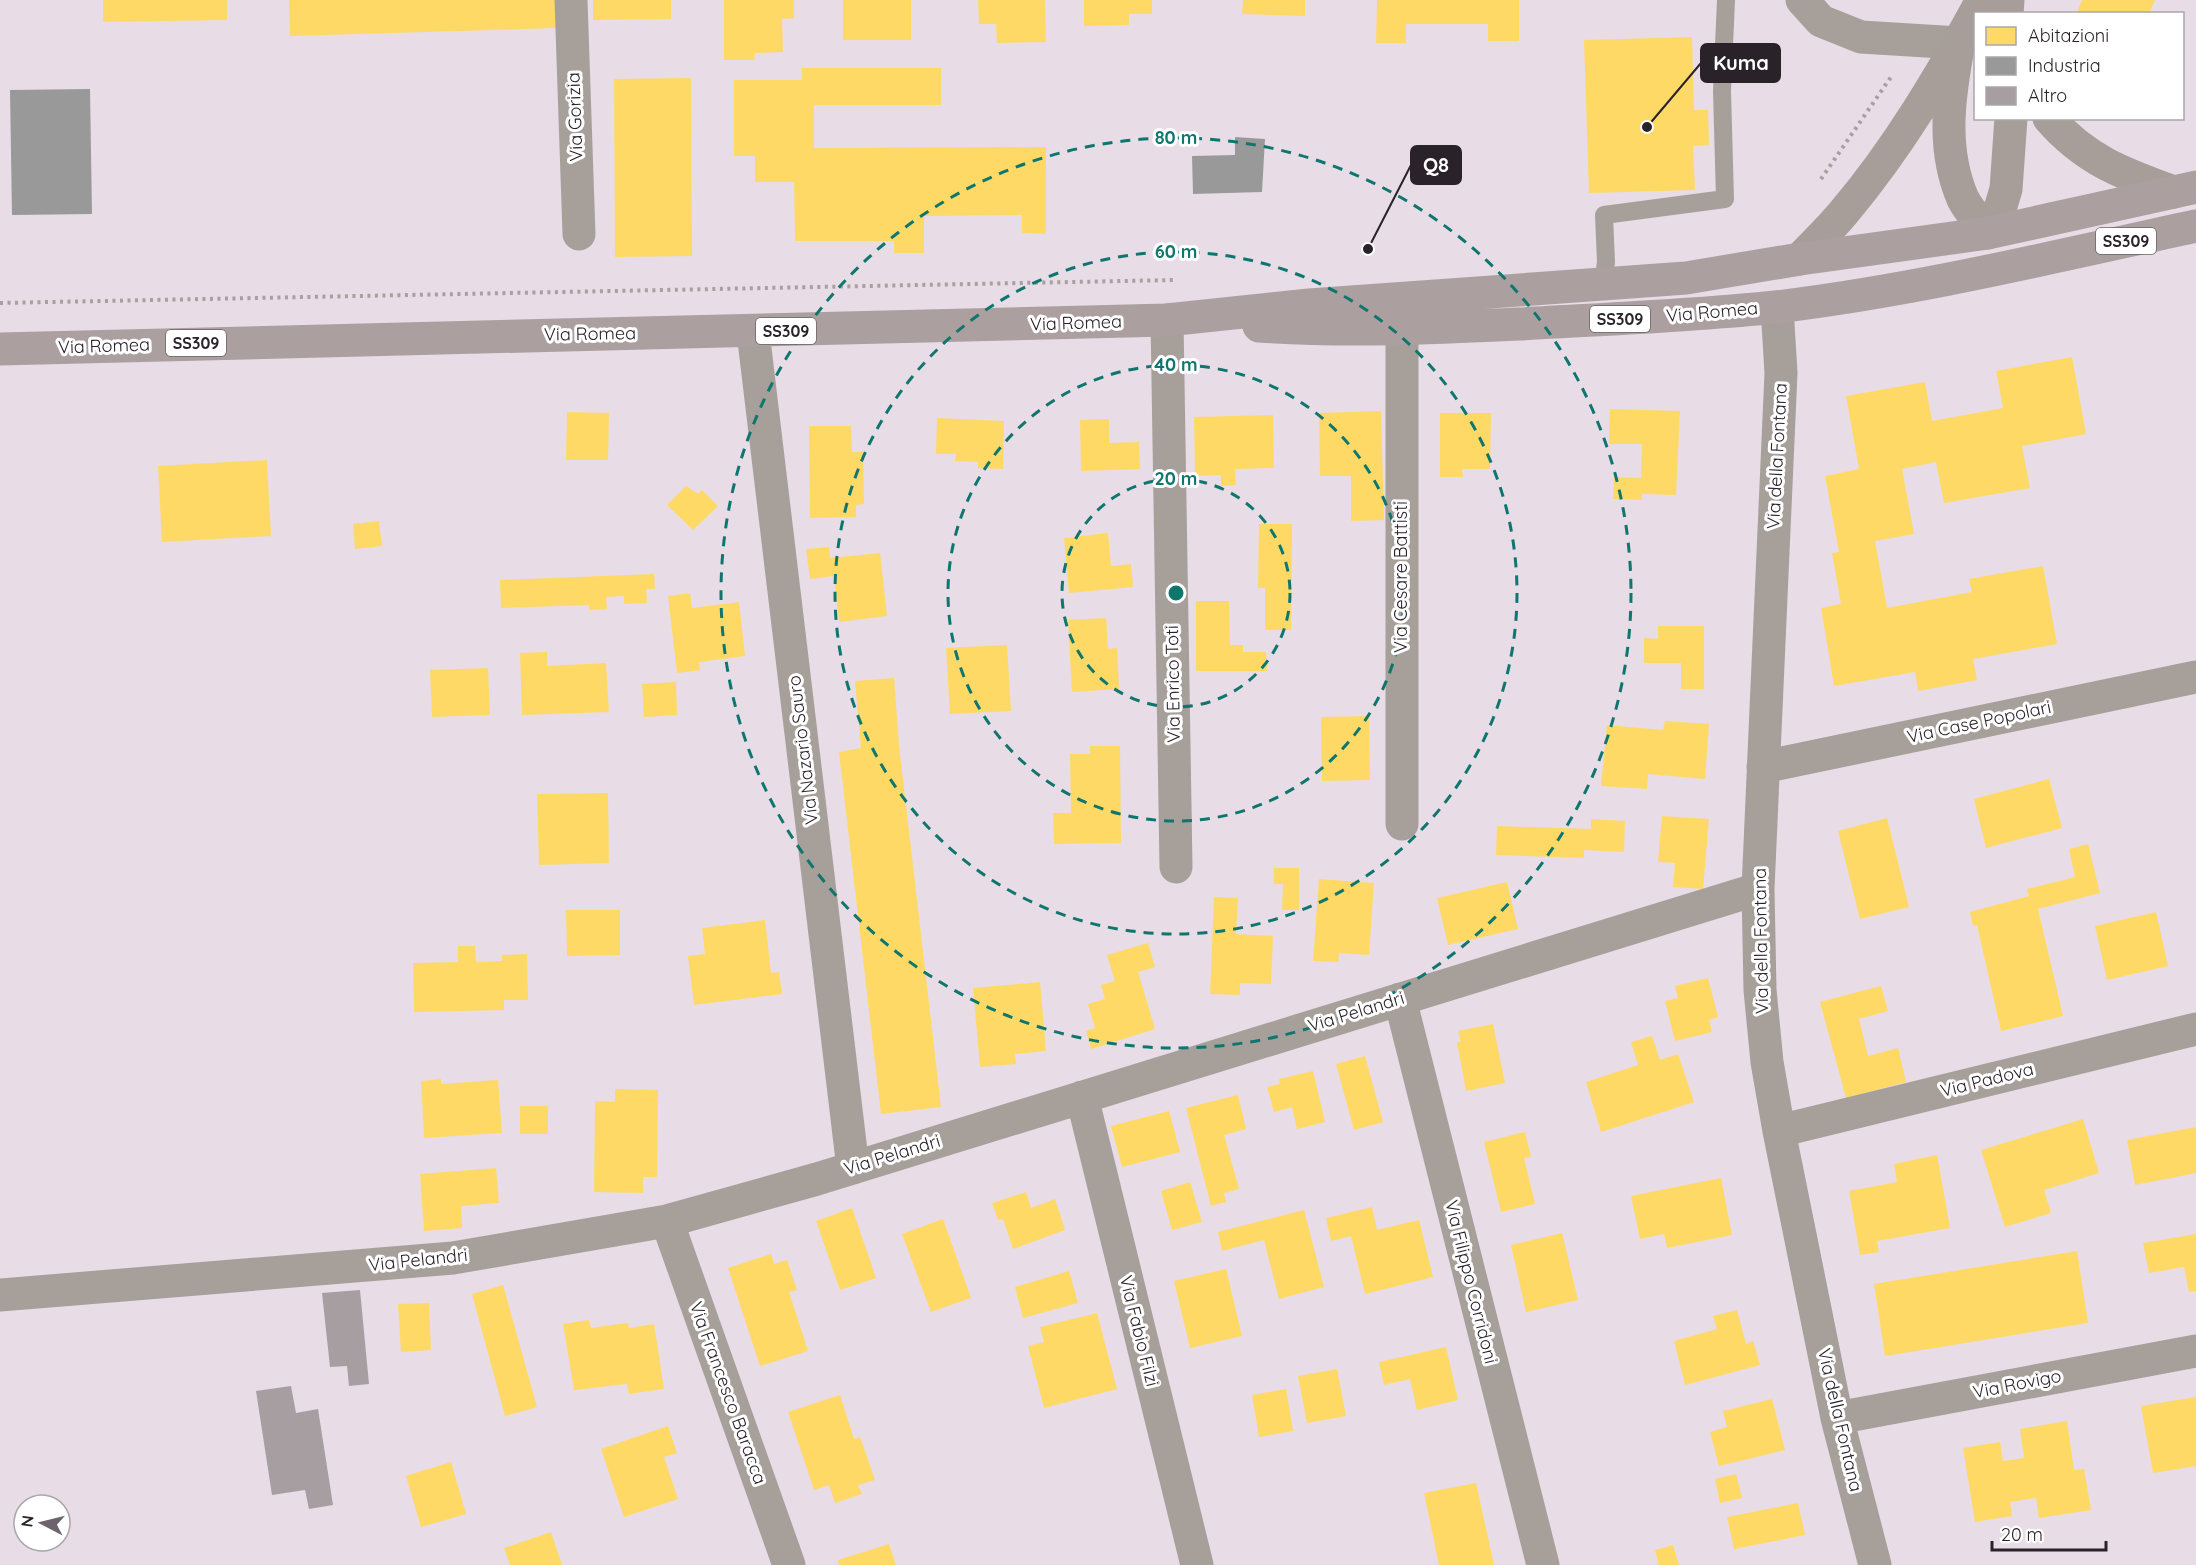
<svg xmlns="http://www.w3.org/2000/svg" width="2196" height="1565" font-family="Quicksand,sans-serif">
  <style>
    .homes { fill: #ffd966 }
    .industry { fill: #999 }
    .building { fill: #a79ea1 }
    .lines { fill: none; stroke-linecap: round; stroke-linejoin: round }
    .path { stroke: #a7a09f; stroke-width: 4; stroke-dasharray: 3 4.5; stroke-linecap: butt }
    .lane { stroke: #a7a09a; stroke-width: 18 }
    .street { stroke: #a7a09a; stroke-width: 33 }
    .secondary { stroke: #a79d99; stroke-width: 33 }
    .primary { stroke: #aba09f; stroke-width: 33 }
    .ring { fill: none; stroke: #0f766e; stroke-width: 3; stroke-dasharray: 10 8 }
    .labels { text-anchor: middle; stroke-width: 6; stroke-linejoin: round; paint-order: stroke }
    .shield { fill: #fff; stroke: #696469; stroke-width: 1.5 }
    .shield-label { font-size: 16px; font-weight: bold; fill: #292229 }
    .street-label { font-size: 18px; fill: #292229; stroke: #fff }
    .centre { fill: #0f766e; stroke: #fff; stroke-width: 3 }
    .ring-label { font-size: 18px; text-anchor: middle; font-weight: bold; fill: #0f766e; stroke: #fff; stroke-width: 6; stroke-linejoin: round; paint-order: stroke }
    .leader { fill: none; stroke: #292229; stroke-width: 2 }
    .callout-dot { fill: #292229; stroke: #fff; stroke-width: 2 }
    .callout { fill: #292229; stroke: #292229; stroke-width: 2 }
    .callout-label { font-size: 20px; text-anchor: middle; font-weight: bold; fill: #fff }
  </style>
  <rect width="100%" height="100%" fill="#e8dce7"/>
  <path class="homes" d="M103 0H227V20L103 22Z
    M289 0H555L556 28 290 36Z
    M593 0H671V19L593 20Z
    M724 0H794V18L782 19 783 52 755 53 754 60H724Z
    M843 0H911V40H843Z
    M978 0H1045L1046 42 997 43 996 24H979Z
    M1084 0H1152V14H1129V25L1084 26Z
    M1243 0H1305V16L1242 14Z
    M1377 0H1519V41H1488V24H1406V43H1376Z
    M2082 0H2155L2149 14H2076Z
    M1692 37 1694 110H1708L1709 145 1693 146 1695 190 1589 193 1584 40Z
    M802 68H941V105H814V148L1046 147V234L1022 233V215L924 216V253H894V241H795L794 182H755V156H734V80H802Z
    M691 78 692 256 615 257 614 79Z
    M2072 357 2086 434 2022 446 2030 488 1944 503 1936 462 1902 469 1914 534 1875 541 1887 608 1972 592 1969 579 2043 566 2057 644 1973 659 1977 680 1918 691 1915 672 1834 686 1821 608 1841 604 1832 553 1839 552 1825 476 1859 469 1846 396 1925 382 1932 421 2003 408 1996 371Z
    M1610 409 1680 411 1676 495 1642 494V500L1613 499 1614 477 1641 478 1642 444H1609Z
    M1381 411 1384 520 1351 521V476H1320L1319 413Z
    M567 412 609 413 608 460H566Z
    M1440 413H1491L1490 469H1462L1463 477H1440Z
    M1273 415 1274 468 1235 469 1236 485 1221 486V475L1195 476 1194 417Z
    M937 418 1004 421 1003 469 978 468V462L955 461 956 454H936Z
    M1109 419V443L1139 442 1140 469 1081 471 1080 420Z
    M809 426H851L852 452H863L864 504 856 505V517L810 518Z
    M267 460 271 536 162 542 158 466Z
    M686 486 698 494 702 490 718 506 693 530 667 505Z
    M379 521 382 546 355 549 353 524Z
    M1259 524H1292L1291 630H1265V588H1258Z
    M1108 533 1111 566 1131 564 1133 587 1069 593 1064 538Z
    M829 547 830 558 880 553 887 616 839 622 834 576 810 579 806 549Z
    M654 574 655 589H646L647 603 624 604V596L606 597 607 609 589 610V605L501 608 500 580Z
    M690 593 692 608 739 602 745 656 699 662 700 670 677 673 668 596Z
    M1196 601H1229L1230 645H1243V652H1266L1267 671H1196Z
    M1106 618 1108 649 1117 648 1119 689 1072 692 1068 620Z
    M1658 626H1704V689H1681V663H1644V638L1658 639Z
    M1007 645 1011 711 950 714 946 648Z
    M547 652V666L606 663 609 712 522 715 520 653Z
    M488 668 490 715 432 717 430 670Z
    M894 678 899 745 941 1107 881 1114 839 752 861 748 855 681Z
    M676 682 677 715 644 717 642 684Z
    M1369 716 1370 780 1322 781 1321 717Z
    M1665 721 1709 724 1705 779 1648 774 1647 789 1601 786 1607 725 1663 730Z
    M1090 746H1120L1121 843 1054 844 1053 813H1071L1070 754H1090Z
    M2049 779 2062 828 1986 848 1974 799Z
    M608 793 609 863 539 865 537 794Z
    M1662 816 1709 819 1703 889 1673 887 1675 863 1658 862Z
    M1887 818 1909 907 1860 919 1838 831Z
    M1591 819 1625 821 1624 852 1584 850V858L1496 855 1497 826 1591 829Z
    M2088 844 2100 893 2038 909 2063 1016 2001 1031 1977 925 1973 926 1970 912 2029 896 2027 889 2075 877 2069 849Z
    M1274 868H1299V910H1282L1283 884H1274Z
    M1319 879 1374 883 1369 955 1339 953 1338 962 1313 961Z
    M1507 882 1518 929 1448 945 1437 898Z
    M1214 897 1238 898 1236 934 1273 936 1271 984 1240 983V995L1210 994Z
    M566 910H620V955L567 956Z
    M2156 912 2168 966 2107 980 2095 926Z
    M765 920 771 973 779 972 782 994 694 1005 688 956 705 954 702 928Z
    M1148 943 1155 967 1138 972 1155 1029 1091 1049 1086 1031 1095 1028 1088 1004 1105 999 1101 985 1115 981 1107 955Z
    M458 946H475L476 962 502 961V955L527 954 528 1000H504V1010L414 1012 413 963 458 962Z
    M1708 978 1718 1017 1709 1020 1712 1032 1675 1041 1665 1001 1678 998 1675 986Z
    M1040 982 1046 1051 1015 1054 1016 1064 980 1067 973 988Z
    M1881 986 1888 1011 1859 1019 1868 1056 1898 1048 1906 1082 1846 1098 1820 1002Z
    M1493 1024 1505 1083 1466 1091 1457 1042H1461L1458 1031Z
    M1652 1036 1660 1060 1678 1054 1694 1102 1601 1132 1586 1082 1638 1065 1631 1042Z
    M1365 1056 1383 1122 1354 1130 1336 1064Z
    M1313 1071 1325 1122 1297 1129 1292 1107 1274 1112 1267 1087 1280 1084 1279 1079Z
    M441 1079V1084L498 1080 502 1133 424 1138 421 1081Z
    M615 1089 658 1090 657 1177H643V1193L594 1192 595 1101 615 1102Z
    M1238 1095 1246 1129 1224 1135 1239 1189 1224 1193 1226 1202 1211 1206 1186 1108Z
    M520 1106H548V1134H520Z
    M1169 1111 1180 1152 1122 1167 1111 1126Z
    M2083 1119 2099 1173 2044 1190 2051 1213 2005 1227 1981 1150Z
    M2196 1127V1173L2135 1185 2127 1140Z
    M1525 1132 1531 1157 1524 1158 1535 1204 1501 1212 1484 1142Z
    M1937 1155 1950 1228 1877 1241 1879 1252 1860 1255 1849 1191 1897 1182 1894 1164Z
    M496 1168 499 1203 461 1206 462 1228 424 1231 420 1174Z
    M1721 1178 1732 1235 1667 1248 1664 1234 1640 1239 1631 1196Z
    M1190 1182 1202 1222 1172 1230 1161 1191Z
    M1026 1192 1031 1208 1055 1199 1065 1230 1013 1249 1003 1219 998 1220 992 1203Z
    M1372 1207 1377 1230 1419 1220 1433 1277 1365 1294 1351 1236 1331 1241 1326 1218Z
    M852 1208 876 1278 840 1290 816 1221Z
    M1304 1210 1324 1287 1279 1299 1264 1240 1222 1251 1218 1232Z
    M943 1219 971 1298 931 1312 902 1234Z
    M1562 1233 1578 1300 1526 1312 1511 1245Z
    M2196 1234V1291L2189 1292 2184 1267 2149 1273 2143 1243Z
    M2077 1251 2088 1323 1885 1356 1874 1284Z
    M771 1254 774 1264 787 1260 797 1290 789 1292 808 1351 760 1366 728 1268Z
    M1226 1269 1242 1336 1190 1348 1174 1281Z
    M1069 1271 1078 1303 1023 1318 1015 1287Z
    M503 1285 537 1407 505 1416 472 1294Z
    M429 1303 431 1350 401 1352 398 1304Z
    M1737 1310 1746 1344 1753 1341 1760 1365 1685 1385 1674 1341 1717 1329 1713 1316Z
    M1097 1313 1117 1389 1044 1408 1028 1346 1044 1342 1040 1327Z
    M589 1320 591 1328 628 1323 629 1328 654 1324 664 1389 629 1394 627 1384 574 1390 563 1324Z
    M1446 1347 1458 1400 1417 1410 1410 1379 1384 1385 1379 1362Z
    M1337 1369 1346 1416 1307 1423 1298 1376Z
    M1286 1389 1293 1431 1259 1437 1252 1395Z
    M840 1395 854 1439 860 1437 875 1480 858 1485 862 1494 835 1503 829 1485 814 1490 788 1412Z
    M2196 1397V1466L2153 1473 2141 1406Z
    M1772 1399 1785 1450 1719 1466 1710 1432 1727 1427 1723 1411Z
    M2067 1421 2074 1470 2084 1469 2091 1510 2039 1518 2036 1498 2010 1502 2012 1516 1975 1522 1963 1448 2000 1442 2003 1461 2024 1458 2020 1429Z
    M668 1426 677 1453 664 1457 678 1499 624 1517 601 1449Z
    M451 1462 466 1514 421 1527 406 1476Z
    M1736 1474 1742 1498 1720 1503 1715 1479Z
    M1476 1483 1494 1565H1439L1424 1493Z
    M1798 1503 1805 1535 1734 1549 1727 1517Z
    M551 1532 562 1565H510L504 1548Z
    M889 1544 896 1565H839L838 1560Z
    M1673 1545 1679 1565H1659L1655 1550Z"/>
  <path class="industry" d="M90 89 92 214 12 215 10 90Z
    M1235 137 1265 139 1262 192 1193 194 1192 156 1235 155Z"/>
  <path class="building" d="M360 1290 369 1384 349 1386 347 1366 330 1367 322 1293Z
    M291 1386 296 1413 318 1409 333 1505 309 1509 305 1490 272 1495 256 1391Z"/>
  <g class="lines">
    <path class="path" d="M1821 179 1893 74
      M0 303 1174 280"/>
    <path class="lane" d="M1603 284 1606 262 1604 215 1725 199 1722 91 1726 0"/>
    <path class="street" d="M571 0 579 234
      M1802 0 1821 21 1861 37 1959 43
      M1777 307 1781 373 1758 889 1760 990 1767 1062 1779 1131 1837 1418 1875 1565
      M1167 320 1176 867
      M1402 330V824
      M753 332 853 1168
      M1763 767 2196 677
      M1400 999 1543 1565
      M1082 1097 1197 1565
      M1779 1131 2196 1029
      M667 1221 789 1565
      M0 1295 453 1258 667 1221 817 1179 1758 889
      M1837 1418 2196 1351"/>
    <path class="secondary" d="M2007 14 2008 0
      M1959 43C1949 95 1941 149 1963 199 1969 211 1980 222 1988 233L2001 206 2006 189 2011 118
      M2049 118C2085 160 2124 174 2174 192
      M1800 259C1814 244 1830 229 1844 212 1898 148 1942 74 1982 0"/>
    <path class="primary" d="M1259 326C1347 332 1433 328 1520 324 1606 319 1691 316 1776 307 1917 290 2057 256 2196 226
      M0 349 1167 320 1309 305 1686 278 1800 259 1988 233 2196 187"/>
  </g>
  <g class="ring">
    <circle cx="1176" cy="593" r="114"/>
    <circle cx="1176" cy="593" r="228"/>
    <circle cx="1176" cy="593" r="341"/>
    <circle cx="1176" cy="593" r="455"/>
  </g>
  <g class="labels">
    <g class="shield">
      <rect x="2096" y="228" width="60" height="26" rx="4.5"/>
      <rect x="1590" y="306" width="60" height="26" rx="4.5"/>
      <rect x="756" y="318" width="60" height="26" rx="4.5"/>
      <rect x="166" y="330" width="60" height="26" rx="4.5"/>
    </g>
    <g class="shield-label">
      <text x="2126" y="247">SS309</text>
      <text x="1620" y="325">SS309</text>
      <text x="786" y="337">SS309</text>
      <text x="196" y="349">SS309</text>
    </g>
    <g class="street-label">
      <text transform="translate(575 117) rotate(-92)" y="6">Via Gorizia</text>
      <text transform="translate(1712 312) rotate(-5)" y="6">Via Romea</text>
      <text transform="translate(1076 323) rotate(-2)" y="6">Via Romea</text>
      <text transform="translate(590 334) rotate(-1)" y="6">Via Romea</text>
      <text transform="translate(104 346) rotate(-2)" y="6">Via Romea</text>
      <text transform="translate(1777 456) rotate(-87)" y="6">Via della Fontana</text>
      <text transform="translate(1401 577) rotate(-90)" y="6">Via Cesare Battisti</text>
      <text transform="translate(1173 684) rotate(-91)" y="6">Via Enrico Toti</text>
      <text transform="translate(1979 722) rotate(-12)" y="6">Via Case Popolari</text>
      <text transform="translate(803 750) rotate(-97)" y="6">Via Nazario Sauro</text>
      <text transform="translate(1761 941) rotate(-91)" y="6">Via della Fontana</text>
      <text transform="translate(1356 1012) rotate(-17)" y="6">Via Pelandri</text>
      <text transform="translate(1987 1080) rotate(-14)" y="6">Via Padova</text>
      <text transform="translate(892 1155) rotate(-17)" y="6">Via Pelandri</text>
      <text transform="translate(418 1260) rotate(-6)" y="6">Via Pelandri</text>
      <text transform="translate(1471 1282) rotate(76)" y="6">Via Filippo Corridoni</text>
      <text transform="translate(1139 1331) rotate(76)" y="6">Via Fabio Filzi</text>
      <text transform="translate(2017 1384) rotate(-11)" y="6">Via Rovigo</text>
      <text transform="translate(728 1393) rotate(70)" y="6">Via Francesco Baracca</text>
      <text transform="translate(1840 1420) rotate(77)" y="6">Via della Fontana</text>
    </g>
  </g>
  <circle cx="1176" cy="593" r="9" class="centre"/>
  <g class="ring-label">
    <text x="1176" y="144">80 m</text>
    <text x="1176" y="258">60 m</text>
    <text x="1176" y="371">40 m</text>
    <text x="1176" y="485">20 m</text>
  </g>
  <path class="leader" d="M1647 127L1701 63M1368 249L1411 165"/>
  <g class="callout-dot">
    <circle cx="1647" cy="127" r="6"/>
    <circle cx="1368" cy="249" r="6"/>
  </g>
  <g class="callout">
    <rect x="1701" y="44" width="79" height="38" rx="6"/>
    <rect x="1411" y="146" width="50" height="38" rx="6"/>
  </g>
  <g class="callout-label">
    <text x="1741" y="70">Kuma</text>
    <text x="1436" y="172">Q8</text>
  </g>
  <rect x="1974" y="12" width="210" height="108" fill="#ffffff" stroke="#a9a7a9" stroke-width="1.5"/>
  <rect x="1986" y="27" width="30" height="18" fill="#ffd966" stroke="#a9a7a9" stroke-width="1.5"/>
  <text x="2028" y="42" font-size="18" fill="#292229">Abitazioni</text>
  <rect x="1986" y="57" width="30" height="18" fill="#999999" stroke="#a9a7a9" stroke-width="1.5"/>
  <text x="2028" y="72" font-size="18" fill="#292229">Industria</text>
  <rect x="1986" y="87" width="30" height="18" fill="#a79ea1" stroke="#a9a7a9" stroke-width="1.5"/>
  <text x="2028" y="102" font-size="18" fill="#292229">Altro</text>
  <g transform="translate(42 1523) rotate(277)"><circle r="28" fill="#ffffff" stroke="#a9a7a9" stroke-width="1.5"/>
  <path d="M0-4.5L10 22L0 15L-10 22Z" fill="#6c636c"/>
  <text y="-9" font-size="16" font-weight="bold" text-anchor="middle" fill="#292229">N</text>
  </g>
  <path d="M1992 1541v9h114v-9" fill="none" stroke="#292229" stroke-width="3"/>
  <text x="2001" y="1541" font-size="18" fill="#292229" stroke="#ffffff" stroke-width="4.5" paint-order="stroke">20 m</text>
</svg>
